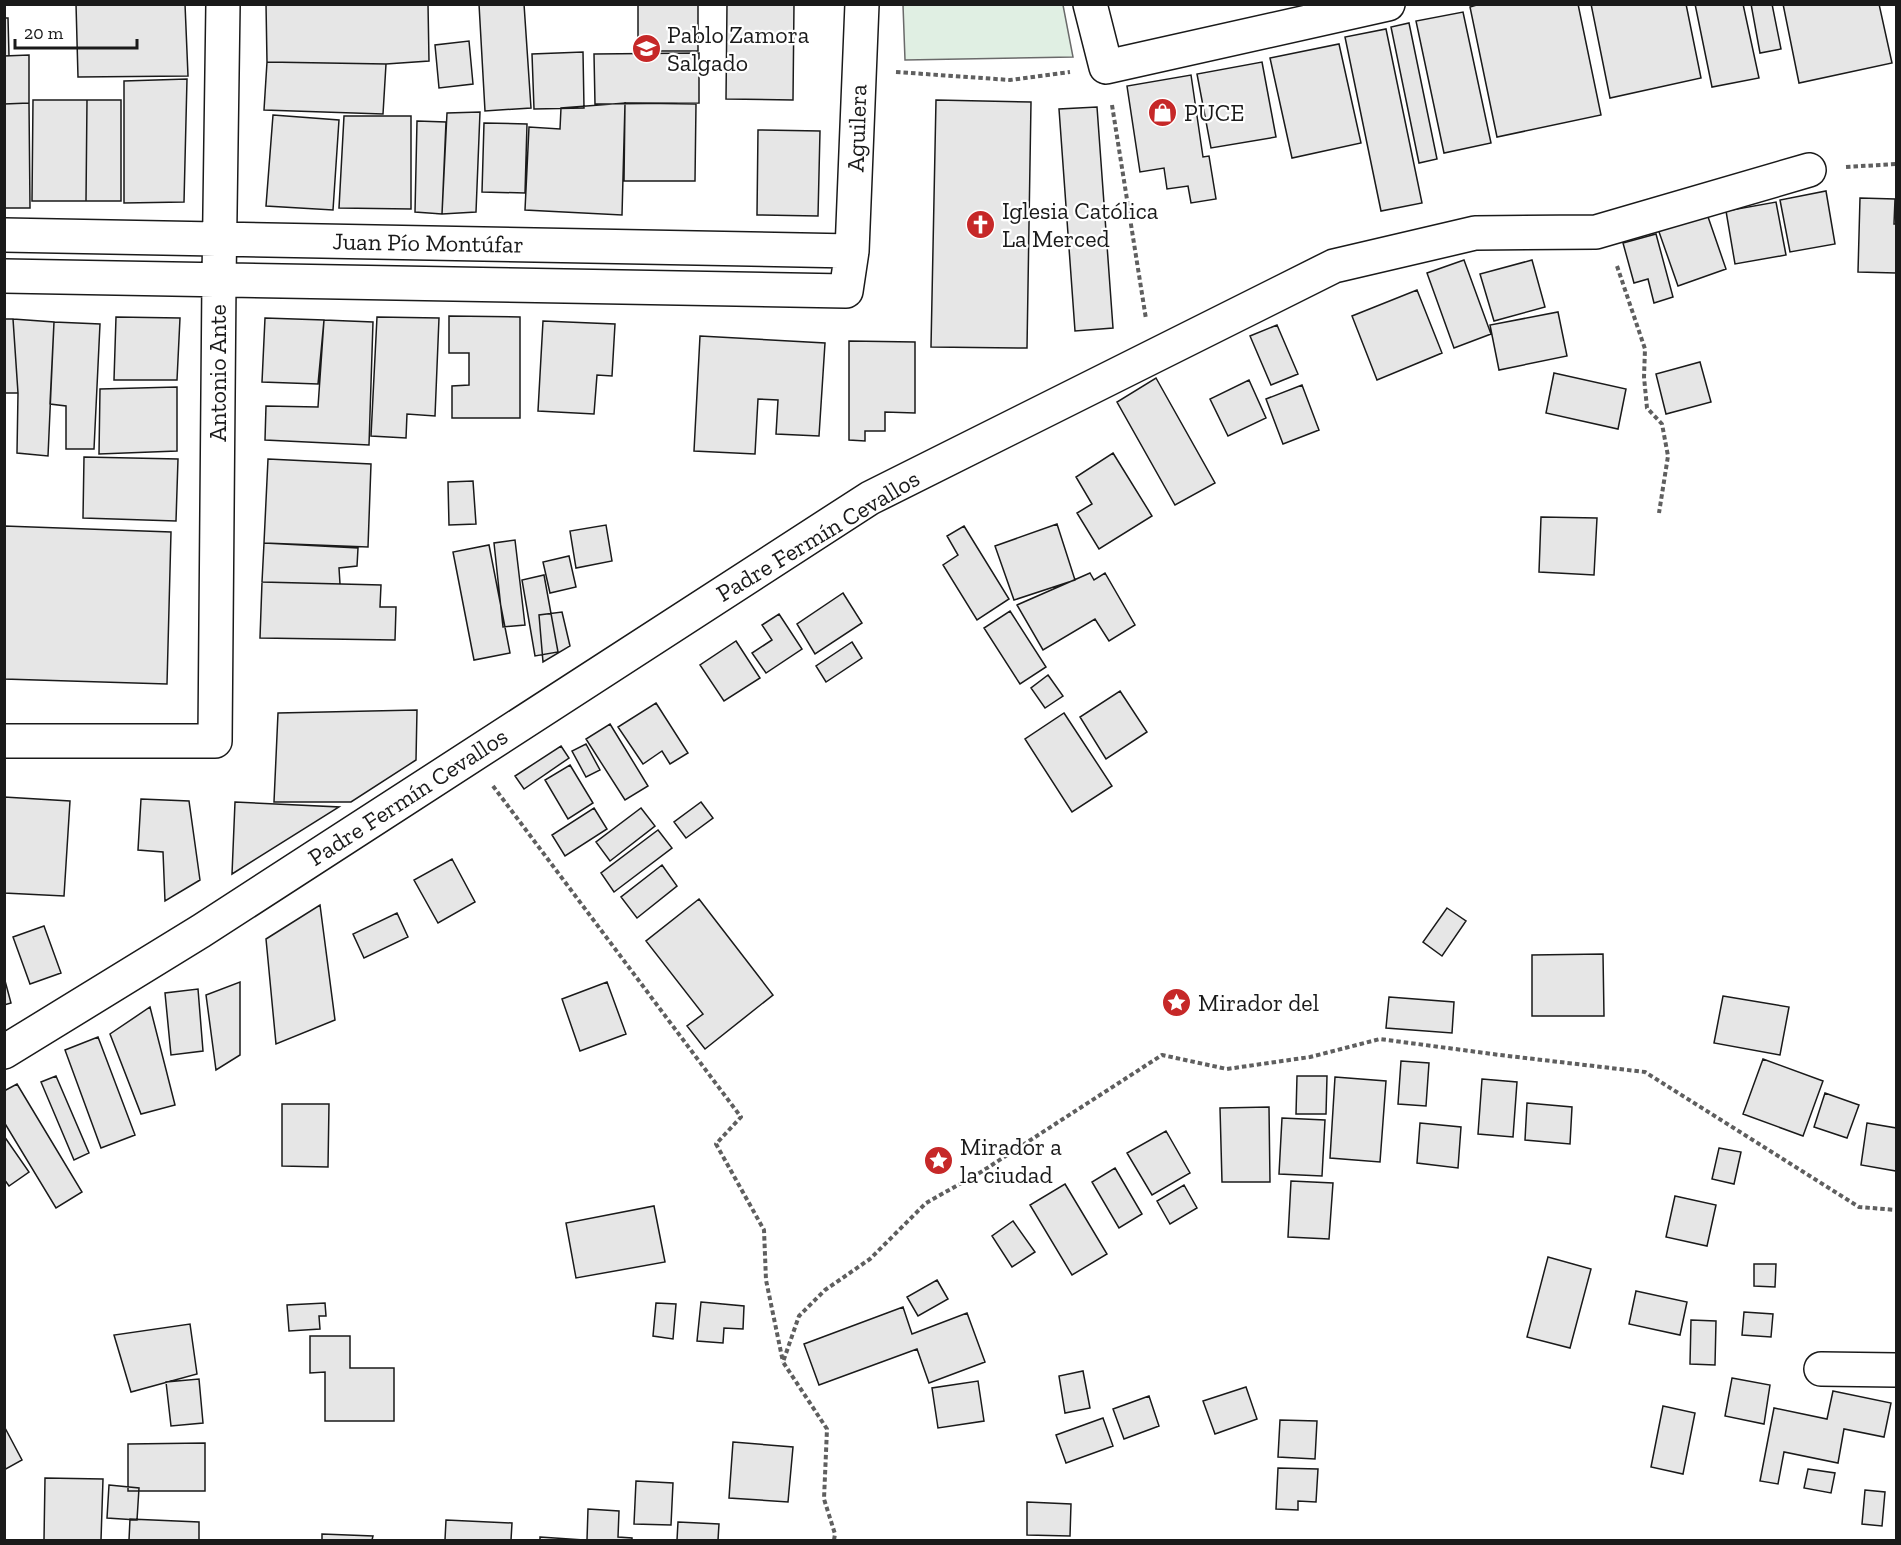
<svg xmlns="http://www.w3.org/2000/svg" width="1901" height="1545" font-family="'Zilla Slab',serif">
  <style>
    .green { fill: #e0efe3; stroke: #6a6a6a; stroke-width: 1.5 }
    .building { fill: #e6e6e6; stroke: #1a1a1a; stroke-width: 1.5 }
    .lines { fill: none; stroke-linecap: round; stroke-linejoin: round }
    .minor-casing { stroke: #1a1a1a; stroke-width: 36 }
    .path { stroke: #5f5f5f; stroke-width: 4; stroke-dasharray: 4.5 3; stroke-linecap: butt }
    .minor { stroke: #fff; stroke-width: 33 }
    .labels { text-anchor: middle; stroke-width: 4.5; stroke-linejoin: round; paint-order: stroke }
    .poi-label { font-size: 24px; fill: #1a1a1a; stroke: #fff; text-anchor: start }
    .street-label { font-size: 24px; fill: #1a1a1a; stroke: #fff }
  </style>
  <rect width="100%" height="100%" fill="#fff"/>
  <path class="green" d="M903 5H1063L1073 57 905 60Z"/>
  <path class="building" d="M76 4H185L188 76 78 77Z
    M266 4H428L429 61 386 64 267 62Z
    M479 4H524L531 108 485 111Z
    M638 4H698V51H638Z
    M727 4H794L793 100 726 99Z
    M1480 4H1578L1601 115 1497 137 1470 7Z
    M1591 4H1686L1701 78 1610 98Z
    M1695 4H1743L1759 78 1712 87Z
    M1751 4H1772L1781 49 1760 53Z
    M1783 4H1879L1892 63 1799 83Z
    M1463 12 1491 143 1444 153 1416 21Z
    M4 18H8L9 56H4Z
    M1409 23 1437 159 1419 163 1391 27Z
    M1386 29 1422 203 1381 211 1345 37Z
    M469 41 473 84 439 88 435 45Z
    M1339 44 1361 143 1292 158 1270 58Z
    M583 52 584 108 534 109 532 54Z
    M699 53V103L595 104 594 54Z
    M29 55V103L4 104V56Z
    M267 62 386 64 383 114 264 110Z
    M1262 62 1276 137 1211 148 1197 74Z
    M1191 75 1203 157 1209 156 1216 199 1191 203 1188 186 1167 189 1164 168 1140 172 1127 86Z
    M187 79 184 202 124 203V81Z
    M33 100H87L86 201H32Z
    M87 100H121V201H86Z
    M936 100 1031 102 1027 348 931 347Z
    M29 103 30 208H4V104Z
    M625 103 622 215 525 210 529 127 560 129 561 108Z
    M625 103 696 104 695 181H624Z
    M1097 107 1113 328 1075 331 1059 109Z
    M480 112 476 212 442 214 447 113Z
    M273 115 339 120 333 210 266 206Z
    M344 116H411V209L339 208Z
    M417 121 446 122 442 214 415 212Z
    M484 123 527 124 525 193 482 192Z
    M758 130 820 131 818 216 757 215Z
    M1826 191 1835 244 1790 252 1780 200Z
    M1860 198 1895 199 1894 224H1896V273L1858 272Z
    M1776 202 1786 255 1735 264 1726 211Z
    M1706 211 1726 269 1678 286 1658 229Z
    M1656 234 1673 297 1654 303 1648 279 1634 283 1623 243Z
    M1464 260 1491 334 1454 348 1427 273Z
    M1532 260 1545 307 1494 321 1480 274Z
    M1417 290 1442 353 1377 380 1352 316Z
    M1558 312 1567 356 1499 370 1490 325Z
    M449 316 520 317V418H452V386L469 385V353H449Z
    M116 317 180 318 177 380H114Z
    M377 317 439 318 435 416 407 414 406 438 371 436Z
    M265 318 324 320 318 384 262 382Z
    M4 319H13L18 393H4Z
    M13 319 54 322 48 456 17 453 18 393Z
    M324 320 373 322 369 445 265 440 266 406 318 407Z
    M543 321 615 324 612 376 597 375 594 414 538 411Z
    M54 322 100 324 94 449H66V406L50 404Z
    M1277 325 1298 374 1271 385 1250 336Z
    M700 336 825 343 819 436 776 434 778 400 758 399 755 454 694 451Z
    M849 341 915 342V413L885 412V431H865V441L849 440Z
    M1700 362 1711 402 1666 414 1656 374Z
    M1554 373 1626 389 1618 429 1546 413Z
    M1156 378 1215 483 1175 505 1117 402Z
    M1249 380 1266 418 1228 436 1210 399Z
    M1302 385 1319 430 1283 444 1266 399Z
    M177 387V451L99 454 100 389Z
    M1113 453 1152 516 1099 549 1077 513 1092 504 1076 477Z
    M84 457 178 459 176 521 83 518Z
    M268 459 371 464 368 547 264 543Z
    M473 481 476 524 449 525 448 482Z
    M1541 517 1597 518 1594 575 1539 572Z
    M1057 524 1075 580 1014 600 995 546Z
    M606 525 612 561 576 568 570 531Z
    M4 526 171 532 167 684 4 679Z
    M964 526 1009 599 977 620 943 565 958 555 947 536Z
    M515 540 525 625 503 627 494 543Z
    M264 543 358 548 357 566 339 568 340 584 262 582Z
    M489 545 510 653 474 660 453 552Z
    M569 556 576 587 550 593 543 562Z
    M1090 573 1094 580 1105 573 1135 625 1109 641 1095 619 1043 650 1017 605Z
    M544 575 558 652 535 656 522 580Z
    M262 582 381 585 380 607H396L395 640 260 638Z
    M843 593 862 623 815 654 797 624Z
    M1010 611 1046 667 1020 684 984 628Z
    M562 612 570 646 543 662 539 615Z
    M779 614 802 649 766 673 752 653 772 640 762 625Z
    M736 641 760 678 724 701 700 665Z
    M852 642 862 658 826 682 816 666Z
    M1048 675 1063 696 1045 708 1031 688Z
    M1120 691 1147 732 1106 759 1080 717Z
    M656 703 688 753 670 764 662 751 643 764 618 727Z
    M417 710 416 760 351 802H274L278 713Z
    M1064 713 1112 786 1072 812 1025 739Z
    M610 724 648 786 625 800 586 739Z
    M586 744 600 770 586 777 572 751Z
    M561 746 569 758 524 789 515 776Z
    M570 765 593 803 568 819 545 780Z
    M4 797 70 801 64 896 4 893Z
    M141 799 189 801 200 880 165 901 163 852 138 850Z
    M235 802 339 807 232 874Z
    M701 802 713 818 686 838 674 822Z
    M594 808 607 829 565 856 552 835Z
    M641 808 655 826 610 861 596 842Z
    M658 830 672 848 614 892 601 873Z
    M452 859 475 902 438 923 414 880Z
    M662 865 677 886 637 918 621 897Z
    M699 899 773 995 705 1049 687 1026 703 1014 646 941Z
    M320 905 335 1020 276 1044 266 939Z
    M1447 908 1466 921 1442 956 1423 942Z
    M397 913 408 937 364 958 353 934Z
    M44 926 61 973 30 984 13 937Z
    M1603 954 1604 1016H1532V955Z
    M4 977 11 1003 4 1005Z
    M240 982V1055L216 1070 206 995Z
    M607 982 626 1034 580 1051 562 999Z
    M198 989 203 1051 171 1055 165 993Z
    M1723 996 1789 1007 1780 1055 1714 1043Z
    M1389 997 1454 1002 1452 1033 1386 1028Z
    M150 1007 175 1105 141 1114 110 1034Z
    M98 1037 135 1135 101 1148 65 1050Z
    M1763 1059 1823 1081 1803 1136 1743 1114Z
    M1401 1061 1429 1063 1426 1106 1398 1104Z
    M56 1076 89 1153 74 1160 41 1082Z
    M1297 1076H1327L1326 1114H1296Z
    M1335 1077 1386 1081 1380 1162 1330 1158Z
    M1482 1079 1517 1082 1513 1137 1478 1134Z
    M17 1084 82 1192 56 1208 4 1122V1091Z
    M1825 1093 1859 1105 1847 1138 1814 1127Z
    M1527 1103 1572 1107 1570 1144 1525 1140Z
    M282 1104H329L328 1167 282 1166Z
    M1269 1107 1270 1182H1222L1220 1108Z
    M1282 1118 1325 1120 1322 1176 1279 1174Z
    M1420 1123 1461 1127 1458 1168 1417 1163Z
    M1867 1123 1896 1128V1171L1861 1165Z
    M1166 1131 1190 1173 1152 1195 1127 1153Z
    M4 1136 29 1172 9 1186 4 1179Z
    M1719 1148 1741 1152 1734 1184 1712 1179Z
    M1115 1168 1142 1214 1119 1228 1092 1182Z
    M1291 1181 1333 1183 1329 1239 1288 1237Z
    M1065 1184 1107 1254 1072 1275 1030 1205Z
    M1184 1185 1197 1208 1170 1224 1157 1201Z
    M1675 1196 1716 1205 1707 1246 1666 1237Z
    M654 1206 665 1262 576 1278 566 1223Z
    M1013 1221 1035 1252 1012 1267 992 1236Z
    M1548 1257 1591 1269 1570 1348 1527 1337Z
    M1754 1264H1776L1775 1287 1754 1286Z
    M937 1280 948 1299 918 1316 907 1297Z
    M1636 1291 1687 1302 1680 1335 1629 1324Z
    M701 1302 744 1306 743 1329 724 1328 723 1343 697 1341Z
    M325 1303 326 1316H319L320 1329 289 1331 287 1305Z
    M656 1303 676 1304 673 1339 653 1336Z
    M903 1307 912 1334 967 1313 985 1362 929 1383 917 1349 819 1385 804 1344Z
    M1744 1312 1773 1314 1771 1337 1742 1335Z
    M1691 1320 1716 1321 1715 1365 1690 1364Z
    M190 1324 197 1374 131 1392 114 1335Z
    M310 1336H350V1368H394V1421H325V1372L310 1373Z
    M1083 1371 1090 1408 1065 1413 1059 1376Z
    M1732 1378 1770 1385 1764 1424 1725 1416Z
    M199 1379 203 1423 171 1426 166 1382Z
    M978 1381 984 1421 938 1428 932 1388Z
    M1246 1387 1257 1419 1215 1434 1203 1401Z
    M1833 1391 1891 1403 1884 1437 1844 1429 1838 1463 1784 1452 1778 1484 1760 1481 1774 1408 1827 1419Z
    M1149 1396 1159 1426 1124 1439 1113 1409Z
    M1663 1406 1695 1413 1683 1474 1651 1467Z
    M1103 1418 1113 1446 1066 1463 1056 1435Z
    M1280 1420 1317 1421 1315 1459 1278 1457Z
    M4 1426 22 1460 4 1470Z
    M733 1442 793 1447 788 1502 729 1498Z
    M205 1443V1491H128V1444Z
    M1278 1468 1318 1469 1316 1502 1298 1501V1510L1276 1509Z
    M1808 1469 1835 1473 1831 1493 1804 1488Z
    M45 1478 103 1479 101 1540H44Z
    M636 1481 673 1483 671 1525 634 1524Z
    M109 1485 139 1488 137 1520 107 1518Z
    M1865 1490 1885 1492 1882 1526 1862 1524Z
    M1027 1502 1071 1504 1070 1536 1027 1535Z
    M588 1509 619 1511 618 1537 632 1538V1540H587Z
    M130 1519 199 1522V1540H129Z
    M446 1520 512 1523 511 1540H445Z
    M678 1522 719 1524 718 1540H677Z
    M322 1534 373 1536 372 1540H322Z
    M540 1537 584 1540H540Z"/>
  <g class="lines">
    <defs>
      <path id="minor" d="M1090 4 1106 67 1388 4
        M4 235 852 251
        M4 276 846 291 852 251 862 4
        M4 741H215L219 280 223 4
        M4 1052 201 931 870 498 1334 266 1475 233 1596 232 1809 170
        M1821 1369 1896 1370"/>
    </defs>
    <use href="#minor" class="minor-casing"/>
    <path class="path" d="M896 72 1010 80 1070 72
      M1112 105 1146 319
      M1846 167 1896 164
      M1617 266 1645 349 1644 377 1647 408 1662 424 1668 456 1659 513
      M493 786 741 1117 716 1144 764 1230 766 1280 783 1362
      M834 1540 835 1534 824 1499 827 1429 783 1362 799 1316 825 1290 870 1259 926 1203 981 1172 1162 1055 1227 1069 1310 1057 1380 1039 1500 1055 1645 1072 1859 1207 1896 1210"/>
    <use href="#minor" class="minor"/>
  </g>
  <defs>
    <symbol id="school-disc" viewBox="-11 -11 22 22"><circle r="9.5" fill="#c62828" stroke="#fff"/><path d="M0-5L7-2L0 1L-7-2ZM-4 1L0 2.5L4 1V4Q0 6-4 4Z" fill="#fff"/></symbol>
    <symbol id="shop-disc" viewBox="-11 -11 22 22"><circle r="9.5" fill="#c62828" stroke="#fff"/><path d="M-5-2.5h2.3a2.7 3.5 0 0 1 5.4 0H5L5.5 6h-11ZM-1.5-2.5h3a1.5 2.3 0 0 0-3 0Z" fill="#fff"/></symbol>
    <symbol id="church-disc" viewBox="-11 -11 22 22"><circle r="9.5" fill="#c62828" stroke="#fff"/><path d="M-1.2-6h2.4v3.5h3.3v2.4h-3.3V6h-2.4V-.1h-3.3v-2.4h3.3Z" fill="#fff"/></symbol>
    <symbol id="sight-disc" viewBox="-11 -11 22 22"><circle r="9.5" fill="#c62828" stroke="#fff"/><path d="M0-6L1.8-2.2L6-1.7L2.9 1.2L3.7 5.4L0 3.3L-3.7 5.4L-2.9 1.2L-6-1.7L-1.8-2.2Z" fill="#fff"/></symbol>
  </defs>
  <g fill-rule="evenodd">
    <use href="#school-disc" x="630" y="32" width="33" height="33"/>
    <use href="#shop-disc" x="1146" y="96" width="33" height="33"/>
    <use href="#church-disc" x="964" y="208" width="33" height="33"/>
    <use href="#sight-disc" x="1160" y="986" width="33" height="33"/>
    <use href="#sight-disc" x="922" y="1144" width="33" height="33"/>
  </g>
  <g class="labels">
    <g class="poi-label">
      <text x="667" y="43">Pablo Zamora<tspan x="667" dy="28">Salgado</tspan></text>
      <text x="1184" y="121">PUCE</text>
      <text x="1002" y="219">Iglesia Católica<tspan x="1002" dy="28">La Merced</tspan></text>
      <text x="1198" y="1011">Mirador del</text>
      <text x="960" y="1155">Mirador a<tspan x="960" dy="28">la ciudad</tspan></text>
    </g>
    <g class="street-label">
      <text transform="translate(857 128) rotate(-88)" y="8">Aguilera</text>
      <text transform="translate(428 243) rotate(1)" y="8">Juan Pío Montúfar</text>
      <text transform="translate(218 373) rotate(-90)" y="8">Antonio Ante</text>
      <text transform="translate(818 536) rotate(-31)" y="8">Padre Fermín Cevallos</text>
      <text transform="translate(408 797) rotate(-33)" y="8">Padre Fermín Cevallos</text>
    </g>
  </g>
  <rect width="1901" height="1545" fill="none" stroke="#1a1a1a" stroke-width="12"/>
  <path d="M15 39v9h122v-9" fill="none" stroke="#1a1a1a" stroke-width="3"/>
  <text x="24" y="39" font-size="18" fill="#1a1a1a" stroke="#ffffff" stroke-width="4.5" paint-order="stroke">20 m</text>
</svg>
